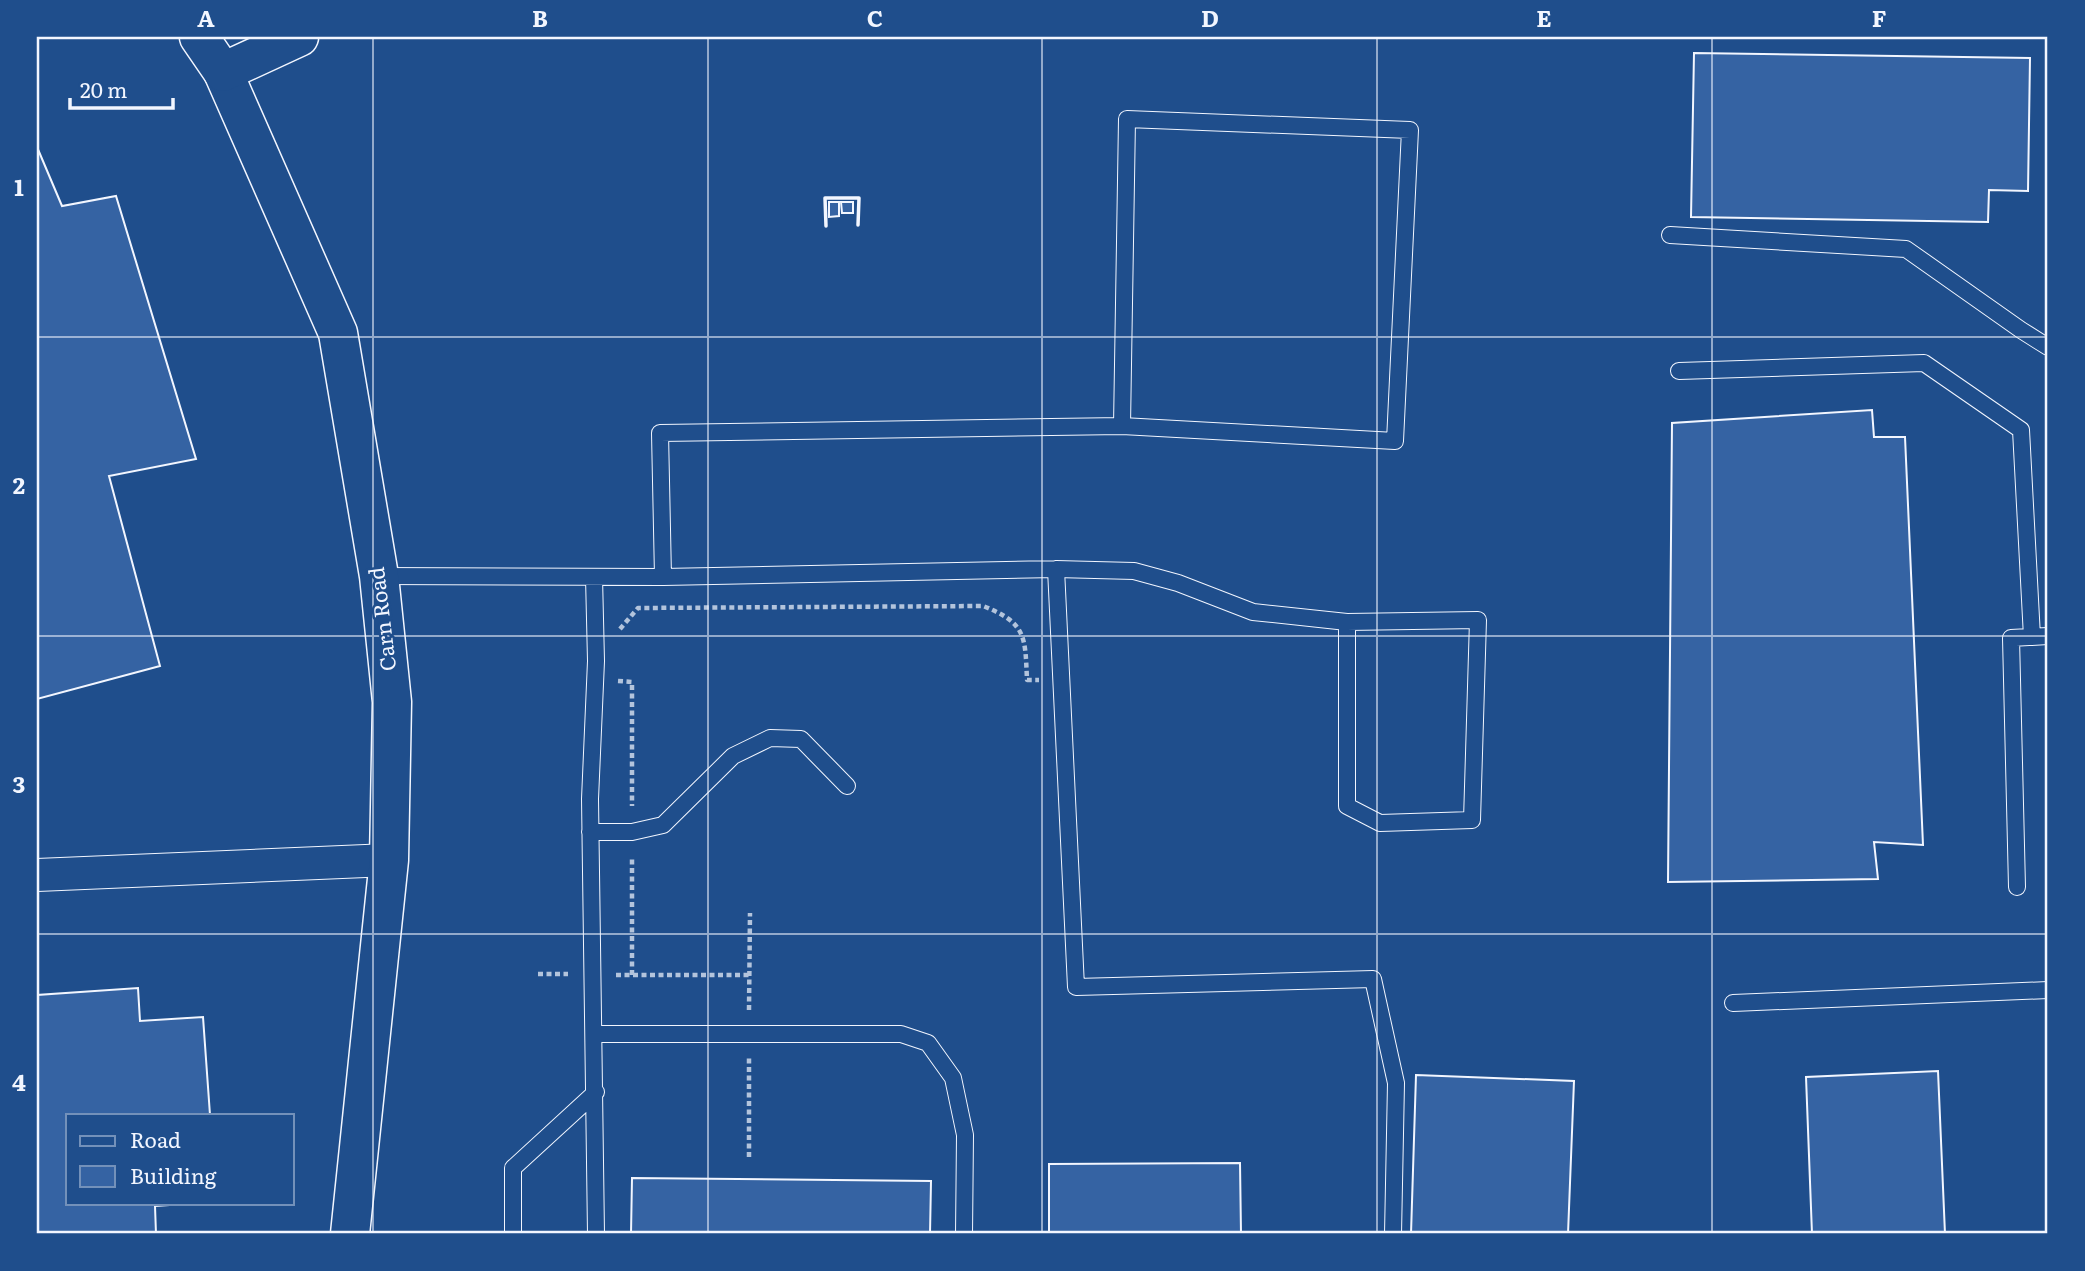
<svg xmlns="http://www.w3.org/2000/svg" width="2085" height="1271" font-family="Literata,serif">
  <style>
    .building { fill: #3563a3; stroke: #f2f6ff; stroke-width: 2 }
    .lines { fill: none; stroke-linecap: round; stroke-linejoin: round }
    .service-casing { stroke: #f2f6ff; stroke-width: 18 }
    .minor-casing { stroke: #f2f6ff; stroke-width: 34 }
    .tertiary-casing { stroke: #f2f6ff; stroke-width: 41 }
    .secondary-casing { stroke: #f2f6ff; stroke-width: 41 }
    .path { stroke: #b3c4dc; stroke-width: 4.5; stroke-dasharray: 5 3.5; stroke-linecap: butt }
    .service { stroke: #1f4e8c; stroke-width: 16 }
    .minor { stroke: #1f4e8c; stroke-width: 32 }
    .tertiary { stroke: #1f4e8c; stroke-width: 38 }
    .secondary { stroke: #1f4e8c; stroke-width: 38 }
    .wall { stroke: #f2f6ff; stroke-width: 3.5 }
    .grid { fill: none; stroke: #f2f6ff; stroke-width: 2; stroke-opacity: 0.55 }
    .labels { text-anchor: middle; stroke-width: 5; stroke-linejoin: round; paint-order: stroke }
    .street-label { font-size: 21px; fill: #f2f6ff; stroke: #1f4e8c }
    .neatline { fill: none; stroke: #f2f6ff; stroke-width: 2.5 }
    .grid-label { font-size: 23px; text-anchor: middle; font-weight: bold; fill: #f2f6ff }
  </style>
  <rect width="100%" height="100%" fill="#1f4e8c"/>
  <path class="building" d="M1694 53 2030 58 2028 191 1989 190 1988 222 1691 217Z
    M37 147 62 206 116 196 196 459 109 476 160 666 37 699Z
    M829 202H839V216L829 217Z
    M841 202H853V213H842Z
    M1872 410 1874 437H1905L1923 845 1874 842 1878 879 1668 882 1672 423Z
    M138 988 140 1021 203 1017 210 1115H68V1203H199L155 1206 156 1234H37V995Z
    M1938 1071 1945 1234H1812L1806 1077Z
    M1416 1075 1574 1081 1568 1234H1411Z
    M1240 1163 1241 1234H1049V1164Z
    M632 1178 931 1181 930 1234H631Z"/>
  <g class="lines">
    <defs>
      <path id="service" d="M1670 235 1906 249 2021 330 2048 347
        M1679 371 1924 363 2021 430 2032 637
        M1056 569 1076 987 1373 979 1396 1083 1393 1234
        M379 576 663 577 1056 569 1134 571 1178 583 1253 612 1347 622 1478 620 1472 820 1380 823 1347 806V622
        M594 577 596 661 590 799 596 1234
        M663 577 660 433 1122 426 1127 119 1410 130 1395 441 1122 426
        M590 832H632L663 825 733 756 770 738 801 739 847 786
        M2017 887 2011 638 2048 636
        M1733 1003 2048 990
        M594 1034H901L928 1043 953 1078 965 1135 964 1234
        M513 1234V1168L596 1092"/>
      <path id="minor" d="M37 875 389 860"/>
      <path id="tertiary" d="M223 72 338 333 379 576 392 702 389 860 350 1234"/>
      <path id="secondary" d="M199 37 223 72 299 37"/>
    </defs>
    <use href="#service" class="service-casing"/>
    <use href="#minor" class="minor-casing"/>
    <use href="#tertiary" class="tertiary-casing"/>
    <use href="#secondary" class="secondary-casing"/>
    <path class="path" d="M620 629 638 608 983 606C1027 623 1025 637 1027 680H1039
      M618 681 632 682V806
      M538 974H568
      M616 975H750
      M632 975V857
      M749 1010 750 913
      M749 1157V1057"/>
    <use href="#service" class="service"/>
    <use href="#minor" class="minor"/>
    <use href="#tertiary" class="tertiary"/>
    <use href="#secondary" class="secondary"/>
    <path class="wall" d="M826 226 825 198H859L858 225"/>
  </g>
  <path class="grid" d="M373 37V1234M708 37V1234M1042 37V1234M1377 37V1234M1712 37V1234M37 337H2048M37 636H2048M37 934H2048"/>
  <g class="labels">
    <g class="street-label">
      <text transform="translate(383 619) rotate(-97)" y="7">Carn Road</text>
    </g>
  </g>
  <rect width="2085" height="1271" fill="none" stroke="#1f4e8c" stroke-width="77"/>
  <rect x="66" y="1114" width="228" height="91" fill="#1f4e8c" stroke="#7391ba" stroke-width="2"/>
  <rect x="80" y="1136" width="35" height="10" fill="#1f4e8c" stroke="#7391ba" stroke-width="2"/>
  <text x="130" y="1148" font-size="21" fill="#f2f6ff">Road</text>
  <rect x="80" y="1166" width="35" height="21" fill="#3563a3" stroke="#7391ba" stroke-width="2"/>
  <text x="130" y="1184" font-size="21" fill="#f2f6ff">Building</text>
  <path d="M70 98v10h103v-10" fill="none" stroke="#f2f6ff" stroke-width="3.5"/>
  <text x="80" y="98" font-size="21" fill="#f2f6ff" stroke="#1f4e8c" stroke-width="5" paint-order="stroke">20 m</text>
  <rect x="38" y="38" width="2008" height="1194" class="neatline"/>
  <g class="grid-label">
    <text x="206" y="27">A</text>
    <text x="540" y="27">B</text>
    <text x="875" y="27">C</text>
    <text x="1210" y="27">D</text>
    <text x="1544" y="27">E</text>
    <text x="1879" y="27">F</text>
    <text x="19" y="196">1</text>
    <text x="19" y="494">2</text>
    <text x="19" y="793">3</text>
    <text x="19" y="1091">4</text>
  </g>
</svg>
